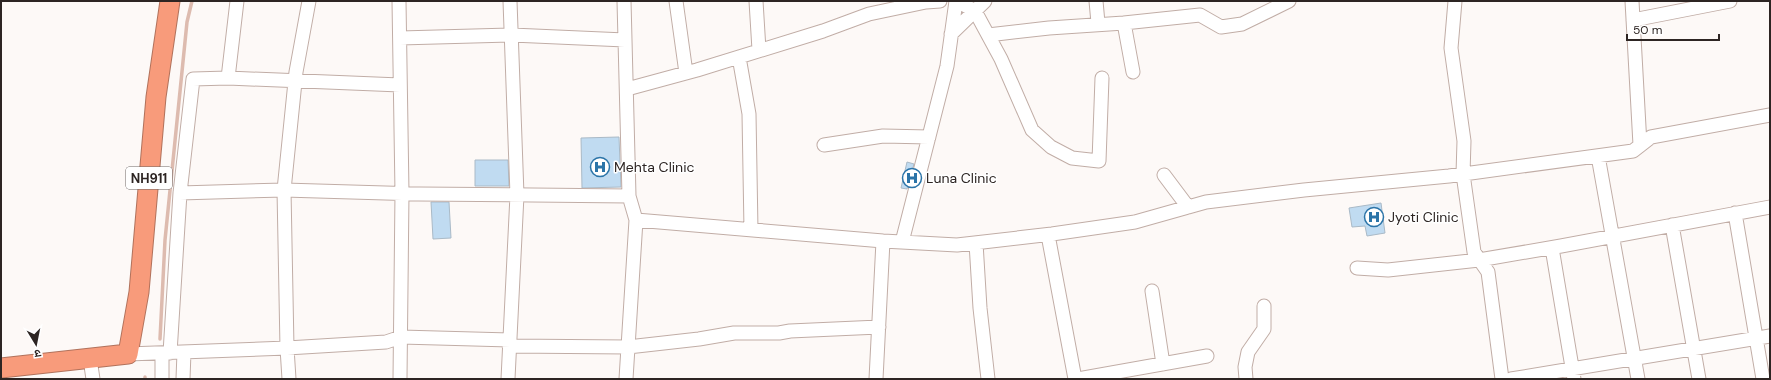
<svg xmlns="http://www.w3.org/2000/svg" width="1771" height="380" font-family="'DM Sans','Noto Sans Devanagari',sans-serif">
  <style>
    .lines { fill: none; stroke-linecap: round; stroke-linejoin: round }
    .stream { stroke: #ddbbaf; stroke-width: 3.5 }
    .building { fill: #c0dbf1; stroke: #aabac7 }
    .minor-casing { stroke: #c1ada6; stroke-width: 15 }
    .highway-casing { stroke: #b1725c; stroke-width: 21 }
    .minor { stroke: #fff; stroke-width: 13 }
    .highway { stroke: #f89b7b; stroke-width: 19 }
    .labels { text-anchor: middle; stroke-width: 3; stroke-linejoin: round; paint-order: stroke }
    .shield { fill: #fff; stroke: #6c6665; stroke-width: 1 }
    .shield-label { font-size: 13px; font-weight: bold; fill: #2d2523 }
    .poi-label { font-size: 14px; fill: #2d2523; stroke: #fff; text-anchor: start }
  </style>
  <rect width="100%" height="100%" fill="#fdf9f7"/>
  <g class="lines">
    <path class="stream" d="M160 339 165 240 187 22 192 1
      M145 377V379"/>
  </g>
  <path class="building" d="M619 137 621 187 582 188 581 138Z
    M475 160H508L509 186H475Z
    M907 162 914 164 907 189 901 188Z
    M431 202H449L451 238 433 239Z
    M1381 203 1385 233 1367 236 1365 226 1352 227 1349 208Z"/>
  <g class="lines">
    <defs>
      <path id="minor" d="M309 1 296 72 284 190 287 348 386 342 401 337 510 340
        M399 1 402 193 400 379
        M624 1 629 196 636 220 626 379
        M676 1 686 73
        M756 1 759 50
        M957 1 975 11 1001 59 1032 130 1051 147 1072 158 1099 161 1102 78
        M1096 1 1098 23
        M1455 1 1451 48 1464 141 1463 174 1474 252 1488 272 1502 379
        M1632 1 1640 145
        M1633 20 1730 1
        M1124 23 1200 15 1221 27 1242 24 1289 1
        M951 34 985 1
        M988 35 1049 28 1124 23 1133 72
        M400 38 512 35 625 40
        M739 57 749 114 751 230
        M228 78 237 1
        M627 89 697 70 823 31 869 14 926 2 940 1
        M824 145 883 136 929 137
        M1598 156 1638 379
        M1164 175 1188 207
        M180 193 284 190 419 194 629 196
        M1735 213 1763 379
        M636 220 883 241 957 245 1052 234 1135 222 1206 202 1304 190 1449 176 1633 151 1651 137 1770 115
        M1672 225 1699 379
        M1048 235 1075 379
        M902 242 947 66 956 1
        M976 243 980 308 988 379
        M1552 248 1574 379
        M1357 268 1388 270 1479 260 1561 246 1770 207
        M1152 291 1163 364
        M509 346 628 347 699 339 734 333H779L790 331 879 327
        M170 353 180 193 193 79 228 78 400 85
        M128 354 287 348 289 379
        M90 359 93 379
        M162 379V353
        M183 379 184 352
        M508 379 517 195 510 1
        M876 379 883 241
        M1078 379 1207 356
        M1246 379 1245 367 1248 352 1264 329V306
        M1511 379 1770 336"/>
      <path id="highway" d="M1 368 128 354 139 292 156 97 170 1"/>
    </defs>
    <use href="#minor" class="minor-casing"/>
    <use href="#highway" class="highway-casing"/>
    <use href="#minor" class="minor"/>
    <use href="#highway" class="highway"/>
  </g>
  <defs>
    <symbol id="hospital-ring" viewBox="-11 -11 22 22"><circle r="9.5" fill="#fff" stroke="#2b74a8" stroke-width="1.5"/><path d="M-5-5h3v3.5h4V-5h3V5h-3V1.5h-4V5h-3Z" fill="#2b74a8"/></symbol>
  </defs>
  <g fill-rule="evenodd">
    <use href="#hospital-ring" x="589" y="156" width="22" height="22"/>
    <use href="#hospital-ring" x="901" y="167" width="22" height="22"/>
    <use href="#hospital-ring" x="1363" y="206" width="22" height="22"/>
  </g>
  <g class="labels">
    <rect class="shield" x="126" y="167" width="46" height="22" rx="3"/>
    <g class="shield-label">
      <text x="149" y="183">NH911</text>
    </g>
    <g class="poi-label">
      <text x="614" y="172">Mehta Clinic</text>
      <text x="926" y="183">Luna Clinic</text>
      <text x="1388" y="222">Jyoti Clinic</text>
    </g>
  </g>
  <rect width="1771" height="380" fill="none" stroke="#2d2523" stroke-width="4"/>
  <g transform="translate(36 344) rotate(170)" stroke="#ffffff" stroke-width="3" paint-order="stroke">
  <path d="M0-3L7 15L0 10L-7 15Z" fill="#2d2523"/>
  <text y="-6" font-size="11" font-weight="bold" text-anchor="middle" fill="#2d2523">उ</text>
  </g>
  <path d="M1627 34v6h92v-6" fill="none" stroke="#2d2523" stroke-width="2"/>
  <text x="1633" y="34" font-size="12" fill="#2d2523" stroke="#ffffff" stroke-width="3" paint-order="stroke">50 m</text>
</svg>
